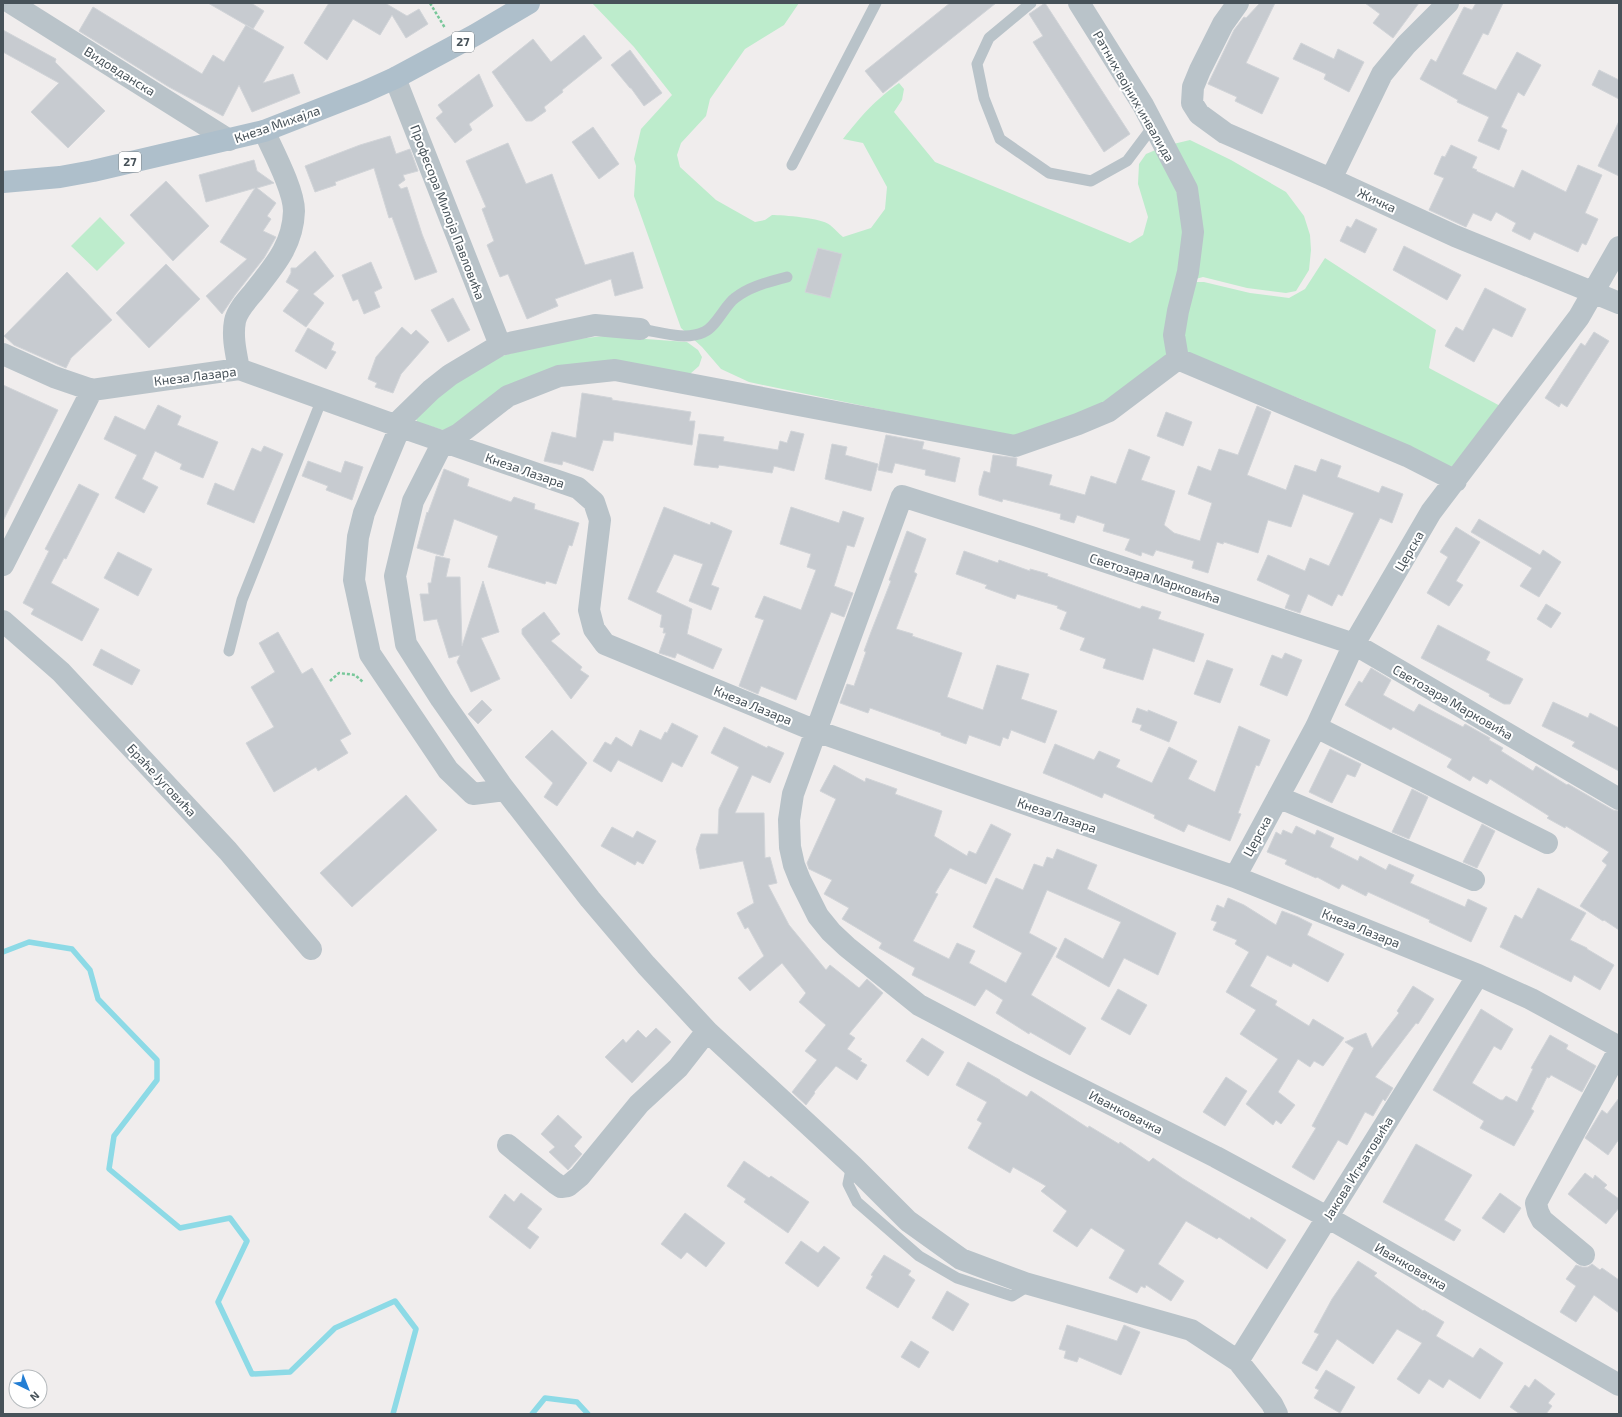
<svg xmlns="http://www.w3.org/2000/svg" width="1622" height="1417" font-family="'Exo 2',sans-serif">
  <style>
    .green { fill: #bdeccc }
    .lines { fill: none; stroke-linecap: round; stroke-linejoin: round }
    .stream { stroke: #8ddae6; stroke-width: 5.5 }
    .building { fill: #c7cbd0; stroke: #d1d4d8 }
    .path { stroke: #78c79a; stroke-width: 2.5; stroke-dasharray: 3 2; stroke-linecap: butt }
    .service { stroke: #b9c3c9; stroke-width: 11 }
    .minor { stroke: #b9c3c9; stroke-width: 22 }
    .primary { stroke: #aebfcb; stroke-width: 22 }
    .labels { text-anchor: middle; stroke-width: 4; stroke-linejoin: round; paint-order: stroke }
    .shield { fill: #fff; stroke: #7e868b; stroke-width: 1 }
    .shield-label { font-size: 12px; font-weight: bold; fill: #475259 }
    .street-label { font-size: 13px; fill: #475259; stroke: #fff }
  </style>
  <rect width="100%" height="100%" fill="#f0eded"/>
  <path class="green" d="M592 3H799L784 25 745 49 710 99 706 116 681 143 677 155 680 167 716 200 755 222 765 220 772 215C783 215 822 218 830 225 835 229 838 233 843 237L871 228 885 209 887 187 863 143 843 139C862 115 874 101 899 83L904 89 902 100 894 112 935 162 1130 243 1143 235 1148 217 1138 184 1139 164 1146 154 1165 146 1190 140 1231 160 1286 192 1304 216 1310 235 1311 250 1309 270 1296 291 1286 293 1247 288 1203 277 1177 284 1167 360 1113 398 1057 425 1013 437 749 382 721 369 702 347 681 328 634 196 636 166 634 159 641 129 672 95 634 47Z
    M100 217 125 243 97 271 71 246Z
    M1325 258 1436 330 1429 368 1504 408 1455 466H1444L1301 399 1198 361 1183 353 1181 323 1195 282H1204L1250 293 1289 298 1305 289Z
    M604 336 687 342 698 350 702 357 699 366 690 374 566 367 456 430H443L417 422 416 418 443 391 499 357 550 342Z"/>
  <g class="lines">
    <path class="stream" d="M3 952 29 942 72 949 90 970 98 999 157 1060V1080L114 1136 109 1169 180 1228 230 1218 247 1241 218 1302 252 1374 290 1372 335 1328 395 1301 416 1329 393 1414
      M532 1414 545 1398 577 1402 588 1414"/>
  </g>
  <path class="building" d="M208 3H251L264 11 253 29Z
    M329 3H385L407 16 419 9 428 24 406 38 392 15 380 35 353 19 327 60 304 43Z
    M950 3H996L883 93 865 71Z
    M1045 3 1130 134 1104 152 1033 42 1043 36 1029 14Z
    M1260 3H1275L1246 63 1279 78 1262 114 1235 101 1237 97 1208 84 1234 30 1244 17 1246 18Z
    M1365 3H1419L1393 38 1373 23 1380 14Z
    M1476 3H1503L1488 35 1483 33 1462 74 1496 90 1517 52 1541 65 1524 96 1518 92 1501 127 1507 130 1499 150 1478 141 1489 117 1457 102 1458 100 1420 79 1431 59 1436 62 1464 7 1472 10Z
    M93 7 202 74 213 55 224 62 246 25 284 47 263 83 293 74 300 93 252 112 239 85 223 116 169 87 79 31Z
    M3 30 56 59 55 62 105 111 68 148 31 112 59 83 3 52Z
    M584 35 602 58 562 90 563 92 544 107 546 111 532 121H526L492 72 533 39 551 62Z
    M1301 43 1334 59 1338 49 1364 62 1349 92 1324 79 1326 74 1293 59Z
    M630 50 662 93 644 106 631 88H630L611 65Z
    M1599 70 1619 80V99L1592 85Z
    M479 74 493 106 469 124 472 130 455 143 436 118 443 112 438 105Z
    M1619 121V176L1598 166Z
    M593 127 619 164 599 179 572 142Z
    M390 136 396 154 410 149 418 171 403 175 405 180 398 185 401 189 407 187 422 234 437 272 415 280 392 217 389 218 374 168 335 182 336 185 315 192 305 166 360 145Z
    M508 143 526 184 552 174 585 265 633 252 643 288 615 296 611 279 555 299 558 306 527 319 508 274 500 277 487 245 494 241 482 209 486 207 466 161Z
    M1451 145 1477 157 1472 168 1477 170 1476 171 1514 188 1522 170 1566 192 1578 165 1602 175 1585 213 1598 219 1586 245 1582 243 1578 252 1534 232 1530 240 1512 231 1516 223 1496 212 1491 221 1473 213 1466 227 1429 210 1444 178 1434 174 1442 156 1445 157Z
    M254 160 257 171 274 183 257 188 276 203 267 216 271 219 263 231 276 237 264 258 235 295 222 314 206 296 247 259 220 242 255 188 206 202 199 175Z
    M166 181 209 226 173 261 130 215Z
    M1356 219 1377 229 1365 253 1340 241 1347 226 1351 228Z
    M1404 246 1461 275 1447 300 1393 270Z
    M818 248 842 254 830 298 805 292Z
    M315 251 334 276 313 294 324 303 306 327 283 311 299 290 286 282 291 273V268H296Z
    M371 262 382 288 374 292 380 307 364 314 358 299 353 301 342 275Z
    M166 264 200 299 149 348 116 313Z
    M67 272 112 320 71 358 66 368 14 345 4 336Z
    M1485 288 1526 309 1512 337 1493 328 1474 362 1445 346 1456 327 1463 331Z
    M453 298 470 330 448 342 431 310Z
    M402 327 411 335 416 330 429 342 401 374 393 393 375 387 377 383 368 379 376 357Z
    M308 328 334 343 331 350 336 352 326 369 295 351Z
    M1594 332 1609 341 1567 407 1561 403 1559 407 1545 398 1581 343 1585 346Z
    M3 385 58 410 3 521Z
    M582 393 612 398V400L691 412 689 421H695L692 445 614 432 613 441 603 440 593 471 563 461 562 465 544 461 552 432 576 438Z
    M158 405 181 416 177 425 218 442 203 478 180 469 182 464 155 451 142 479 158 487 144 513 115 498 137 455 104 439 115 416 145 430Z
    M1257 406 1271 412 1247 475 1286 490 1295 465 1316 472 1321 459 1341 466 1337 477 1379 493 1382 486 1403 494 1392 523 1380 518 1342 596 1338 594 1332 606 1308 594 1300 613 1285 608 1290 595 1257 580 1268 555 1305 571 1310 558 1329 566 1354 513 1303 494 1291 527 1268 520 1258 553 1224 542 1223 544 1217 542 1208 573 1192 568 1194 561 1156 550 1153 556 1142 552 1141 556 1125 550 1130 539 1103 531 1105 524 1077 515 1074 523 1060 519 1061 514 1003 499 1002 502 979 495V489L984 471 990 473 993 455 1017 458 1016 466 1052 475 1049 485 1085 495 1091 476 1116 484 1129 449 1150 457 1141 480 1175 491 1164 525 1174 533 1200 541 1212 503 1188 494 1198 466 1211 471 1219 449 1238 455Z
    M1166 412 1192 422 1183 446 1157 436Z
    M791 431 804 434 794 471 774 466 772 473 719 465 718 468 694 465 699 434 724 437 723 441 778 450 780 441 787 443Z
    M886 435 924 442 922 449 960 458 955 482 925 475 926 470 895 463 892 473 878 470Z
    M832 444 847 447 845 455 878 464 871 491 825 479Z
    M264 446 283 454 254 523 207 504 215 483 234 491 252 448 261 452Z
    M308 461 341 473 345 461 363 467 352 500 326 490 328 486 302 476Z
    M444 469 469 479 467 486 511 502 514 497 535 504 534 509 579 523 572 546 569 545 556 584 546 581 545 584 488 567 498 536 454 519 443 556 417 548 427 512 428 513Z
    M79 484 99 494 66 559 64 558 51 583 99 609 82 641 31 614 34 609 23 603 49 551 45 549Z
    M664 507 710 525 711 522 732 531 711 585 719 588 711 610 689 601 703 564 674 554 656 592 692 609 687 634 722 649 713 669 677 653 675 658 659 653 666 633H663L664 628 660 627 662 615 628 599Z
    M791 507 839 523 843 511 864 518 854 547 847 545 834 586 853 593 844 617 831 612 796 700 761 686 758 694 739 686 764 620 755 617 764 596 801 610 816 570 807 567 811 554 780 544Z
    M1479 519 1540 555 1543 550 1561 562 1539 597 1520 586 1532 568 1471 532Z
    M1456 527 1480 542 1456 581 1463 585 1449 606 1427 593 1448 557 1440 552Z
    M907 531 926 539 914 572 917 574 896 629 913 634 912 636 962 653 947 697 983 710 997 665 1029 674 1021 699 1057 711 1045 743 1011 730 1008 739 1003 737 1000 746 969 735 966 744 941 735V733L870 708 868 713 840 703 847 684 854 686 866 652 864 651 871 632 891 581 889 580Z
    M964 551 998 563 999 560 1030 571V569L1048 574 1047 576 1140 609 1142 606 1161 612 1158 619 1204 634 1194 662 1153 648 1143 680 1103 668 1106 659 1080 650 1085 638 1060 629 1067 612 1057 608 1058 606 1017 594 1015 599 985 588 987 585 956 574Z
    M118 552 152 569 138 596 104 578Z
    M436 556 450 559 446 577H460L462 646 483 581 499 632 481 638 500 679 471 692 457 662 460 655 449 658 437 619 424 621 420 594H429L428 583H431Z
    M1546 604 1561 613 1551 628 1537 619Z
    M544 612 560 634 551 641 582 667 580 670 589 676 571 699 522 634V629Z
    M1438 625 1490 652 1486 660 1523 679 1510 704H1504L1489 696 1490 694 1421 658Z
    M278 632 302 674 312 668 351 734 340 740 348 753 318 771 316 767 274 792 246 743 274 727 251 687 275 672 259 643Z
    M101 649 140 670 132 685 93 665Z
    M1285 653 1302 660 1287 696 1260 685 1272 655 1282 659Z
    M1207 660 1233 669 1220 703 1194 694Z
    M1371 668 1391 680 1383 695 1414 712 1419 704 1463 727 1465 724 1490 738 1489 740 1503 748 1501 751 1533 771 1536 766 1567 785 1568 784 1613 810 1619 811V930L1604 920 1603 921 1580 906 1607 865 1602 861 1609 852 1566 826 1565 828 1547 818 1549 816 1490 779 1487 784 1473 776 1470 781 1447 767 1452 759 1393 727 1391 730 1345 705 1359 681 1362 683Z
    M482 700 492 710 478 724 468 714Z
    M1553 702 1588 718 1590 713 1619 728V771L1572 746 1575 742 1542 726Z
    M1137 708 1148 712V710L1177 722 1169 742 1140 730 1142 725 1132 722Z
    M672 723 698 736 682 767 672 762 662 782 618 760 611 772 593 761 605 742 611 745 616 737 632 747 640 730 661 740 665 732 667 733Z
    M1239 726 1270 740 1259 766 1256 765 1238 813 1241 814 1230 841 1188 824 1184 832 1154 818 1155 815 1104 793 1102 798 1070 784 1043 773 1055 744 1094 760 1099 751 1120 760 1116 767 1152 783 1169 747 1197 761 1188 779 1215 792Z
    M724 727 767 748 768 746 784 753 770 783 752 775 735 813H764L765 858 770 857 777 883 768 885 789 925 826 970 830 965 859 988 867 979 883 993 849 1034 855 1038 847 1049 862 1059 860 1061 867 1065 857 1080 836 1066 814 1092 815 1093 806 1105 792 1092 817 1060 805 1051 826 1025 799 1002 806 993 782 963 750 991 738 978 764 956 748 927 745 929 737 913 754 903 743 861 700 869 696 849 701 834H718L719 809 739 767 711 753Z
    M552 730 587 763 557 806 544 797 553 783 525 757Z
    M1330 749 1361 764 1355 777 1347 774 1332 803 1309 792Z
    M834 765 865 782 866 778 897 789 895 794 942 811 934 836 967 856 969 851 976 854 991 824 1011 834 986 884 950 868 935 893 938 894 913 941 949 959 957 943 975 951 969 963 1006 983 1022 953 973 927 996 878 1023 890 1034 864 1043 867 1047 857 1053 859 1057 849 1097 865 1087 889 1176 933 1158 975 1124 958 1109 987 1056 957 1065 938 1103 959 1121 922 1047 890 1029 933 1057 948 1031 995 1086 1028 1070 1055 1030 1032 1029 1034 996 1013 1003 1000 986 989 975 1006 912 975 915 968 879 948 882 943 842 919 849 908 824 894 832 880 809 869 807 863 836 799 820 791Z
    M1412 789 1428 797 1409 839 1392 832Z
    M406 795 437 830 352 907 320 873Z
    M1482 824 1495 831 1477 868 1463 862Z
    M1296 826 1315 835 1317 830 1334 838 1330 847 1358 861 1360 856 1386 870 1389 864 1414 875 1410 883 1465 907 1468 899 1487 908 1471 942 1429 922 1430 920 1368 892 1366 896 1342 884 1339 889 1317 877 1316 878 1285 864 1287 860 1267 852 1276 832 1281 835 1283 830 1292 834Z
    M612 827 633 838 637 831 656 841 643 864 637 861 635 865 601 846Z
    M1538 888 1586 913 1570 940 1587 948V949L1614 965 1600 990 1574 975 1571 982 1500 947 1515 915 1522 919Z
    M1228 898 1244 905 1276 925 1282 911 1298 917 1312 924 1307 935 1344 954 1328 982 1293 963 1291 967 1267 955 1250 986 1277 1001 1275 1005 1309 1026 1313 1019 1344 1038 1323 1066 1314 1061 1310 1067 1298 1059 1278 1092 1295 1105 1281 1124 1276 1120 1273 1125 1246 1104 1278 1059 1240 1034 1256 1010 1226 992 1249 952 1235 944 1237 940 1213 930 1217 922 1211 920 1217 905 1224 908Z
    M1413 986 1434 999 1418 1024 1416 1023 1375 1077 1393 1088 1385 1101 1383 1099 1373 1116 1365 1112 1347 1145 1338 1140 1314 1180 1292 1167 1316 1128 1312 1126 1354 1048 1345 1042 1366 1033 1372 1048 1399 1013 1397 1011Z
    M1118 989 1147 1005 1130 1035 1101 1019Z
    M1481 1009 1513 1029 1501 1050 1494 1046 1472 1083 1500 1100H1503L1506 1096 1517 1102 1533 1069 1531 1068 1550 1035 1568 1045 1566 1049 1596 1066 1582 1092 1551 1075 1549 1078 1547 1077 1531 1109 1534 1111 1514 1146 1480 1128 1484 1121 1433 1090Z
    M656 1028 671 1042 632 1083 605 1057 623 1039 626 1043 638 1030 646 1038Z
    M922 1038 944 1052 928 1076 906 1061Z
    M968 1062 1000 1080V1081L1027 1097 1031 1091 1088 1128 1089 1126 1119 1144 1120 1142 1149 1162 1153 1158 1182 1178 1250 1220 1251 1217 1286 1240 1267 1269 1219 1237 1217 1239 1186 1221 1158 1264 1184 1281 1171 1301 1146 1285 1145 1288 1141 1286 1137 1293 1109 1278 1125 1250 1091 1228 1077 1247 1053 1231 1067 1211 1041 1191 1046 1186 1013 1167 1010 1173 968 1148 982 1123 977 1120 987 1102 956 1085Z
    M1226 1077 1247 1091 1225 1126 1203 1112Z
    M1619 1098V1139L1608 1155 1585 1138 1602 1110 1607 1114Z
    M558 1115 582 1137 574 1146 582 1154 568 1170 549 1152 555 1147 541 1134Z
    M1416 1144 1472 1175 1444 1220 1461 1230 1454 1241 1383 1202Z
    M744 1161 769 1178 771 1176 809 1202 788 1233 744 1202 746 1199 727 1186Z
    M1585 1173 1593 1179 1595 1175 1607 1185 1604 1188 1619 1199V1208L1606 1224 1568 1194Z
    M521 1193 542 1209 527 1228 539 1237 530 1249 489 1217 505 1194 514 1202Z
    M1500 1193 1521 1208 1504 1233 1482 1218Z
    M685 1213 725 1243 706 1267 687 1252 681 1259 661 1244Z
    M801 1241 818 1253 824 1246 840 1258 818 1287 785 1263Z
    M884 1255 911 1271 908 1275 915 1280 898 1308 866 1288 873 1276 871 1275Z
    M1358 1261 1377 1273 1374 1276 1423 1311 1424 1310 1444 1322 1436 1336 1473 1358 1480 1348 1503 1363 1480 1399 1449 1379 1443 1388 1429 1379 1419 1394 1397 1379 1422 1343 1397 1329 1373 1364 1337 1339 1317 1371 1302 1363 1319 1334 1314 1332 1332 1299Z
    M1592 1264 1600 1270 1602 1268 1619 1280V1313L1594 1295 1576 1322 1560 1312 1576 1286 1566 1279 1576 1265 1582 1267H1588Z
    M947 1291 969 1304 953 1331 932 1318Z
    M1067 1325 1117 1341 1124 1325 1140 1332 1121 1375 1079 1357 1077 1362 1064 1358 1066 1351 1059 1349Z
    M911 1341 929 1352 919 1368 901 1357Z
    M1326 1370 1355 1387 1340 1413 1314 1398 1319 1390 1315 1388Z
    M1535 1379 1555 1394 1548 1403 1552 1406 1546 1414H1520L1510 1407 1525 1385 1529 1388Z"/>
  <g class="lines">
    <path class="path" d="M430 3 445 28
      M330 681 339 673 355 675 363 682"/>
    <path class="service" d="M1031 3 989 38 977 64 984 98 1000 139 1049 173 1091 181 1127 161 1154 125
      M792 165 876 3
      M640 329C660 332 685 341 704 332 716 327 725 305 735 298 750 286 769 282 787 277
      M229 651 242 600 322 399
      M852 1165 848 1184 857 1202 919 1256 957 1278 1012 1296 1030 1285"/>
    <path class="minor" d="M11 3 229 140
      M1079 3 1143 105 1187 189 1193 232 1188 272 1178 311 1174 335 1178 359 1109 411 1078 424 1015 446 615 370 559 376 508 396 459 434 443 442 413 501 395 576 406 644 441 699 502 786 590 899 646 965 707 1031 852 1165 908 1221 961 1259 1025 1283 1191 1330 1238 1361 1272 1404 1277 1414
      M1238 3 1223 24 1200 70 1193 87 1192 103 1199 114 1225 133 1331 179
      M1448 3 1406 45 1382 74 1331 179 1455 236 1619 303
      M395 78 500 345
      M3 354 54 377 92 390 239 369 395 425 578 488 594 502 600 520 589 610 594 629 605 644 816 731 1235 877 1478 975 1531 999 1619 1047
      M1178 359 1407 456 1456 481
      M239 369C236 353 232 337 235 321 237 311 246 301 253 293 273 267 293 246 294 211 294 190 273 151 264 131
      M395 425 431 390 450 375 500 345 595 325 640 329
      M400 427 364 513 358 537 354 580 370 654 448 770 473 794 505 790
      M3 565 92 390
      M3 621 61 672 228 851 311 949
      M1316 727 1547 843
      M1278 797 1474 880
      M1619 799 1354 644 1031 537 902 496 793 794 789 820 790 847 794 865 800 880 818 916 831 932 847 947 919 1005 1035 1066 1216 1157 1327 1217 1619 1385
      M1235 877 1316 727 1354 644 1431 512 1579 317 1619 247
      M508 1145 555 1183 561 1187 568 1186 580 1176 639 1104 678 1068 707 1031
      M1584 1255 1542 1220 1538 1212 1536 1203 1619 1050
      M1238 1361 1478 975"/>
    <path class="primary" d="M3 182 60 177 93 171 264 131 364 92 395 78 475 35 529 3"/>
  </g>
  <g class="labels">
    <g class="shield">
      <rect x="452" y="32" width="22" height="20" rx="3"/>
      <rect x="119" y="152" width="22" height="20" rx="3"/>
    </g>
    <g class="shield-label">
      <text x="463" y="46">27</text>
      <text x="130" y="166">27</text>
    </g>
    <g class="street-label">
      <text transform="translate(120 71) rotate(32)" y="5">Видовданска</text>
      <text transform="translate(1134 96) rotate(60)" y="5">Ратних војних инвалида</text>
      <text transform="translate(277 124) rotate(-19)" y="5">Кнеза Михајла</text>
      <text transform="translate(1377 200) rotate(25)" y="5">Жичка</text>
      <text transform="translate(448 212) rotate(69)" y="5">Професора Милоја Павловића</text>
      <text transform="translate(195 376) rotate(-7)" y="5">Кнеза Лазара</text>
      <text transform="translate(525 470) rotate(19)" y="5">Кнеза Лазара</text>
      <text transform="translate(1409 551) rotate(-60)" y="5">Церска</text>
      <text transform="translate(1155 578) rotate(18)" y="5">Светозара Марковића</text>
      <text transform="translate(1453 702) rotate(30)" y="5">Светозара Марковића</text>
      <text transform="translate(753 705) rotate(22)" y="5">Кнеза Лазара</text>
      <text transform="translate(162 780) rotate(47)" y="5">Браће Југовића</text>
      <text transform="translate(1057 815) rotate(19)" y="5">Кнеза Лазара</text>
      <text transform="translate(1257 836) rotate(-61)" y="5">Церска</text>
      <text transform="translate(1361 928) rotate(22)" y="5">Кнеза Лазара</text>
      <text transform="translate(1126 1112) rotate(27)" y="5">Иванковачка</text>
      <text transform="translate(1358 1168) rotate(-58)" y="5">Јакова Игњатовића</text>
      <text transform="translate(1411 1266) rotate(30)" y="5">Иванковачка</text>
    </g>
  </g>
  <rect width="1622" height="1417" fill="none" stroke="#475259" stroke-width="8"/>
  <g transform="translate(28 1389) rotate(137)"><circle r="19" fill="#ffffff" stroke="#b5babd"/>
  <path d="M0-3L7 15L0 10L-7 15Z" fill="#237ed4"/>
  <text y="-6" font-size="11" font-weight="bold" text-anchor="middle" fill="#475259">N</text>
  </g>
</svg>
